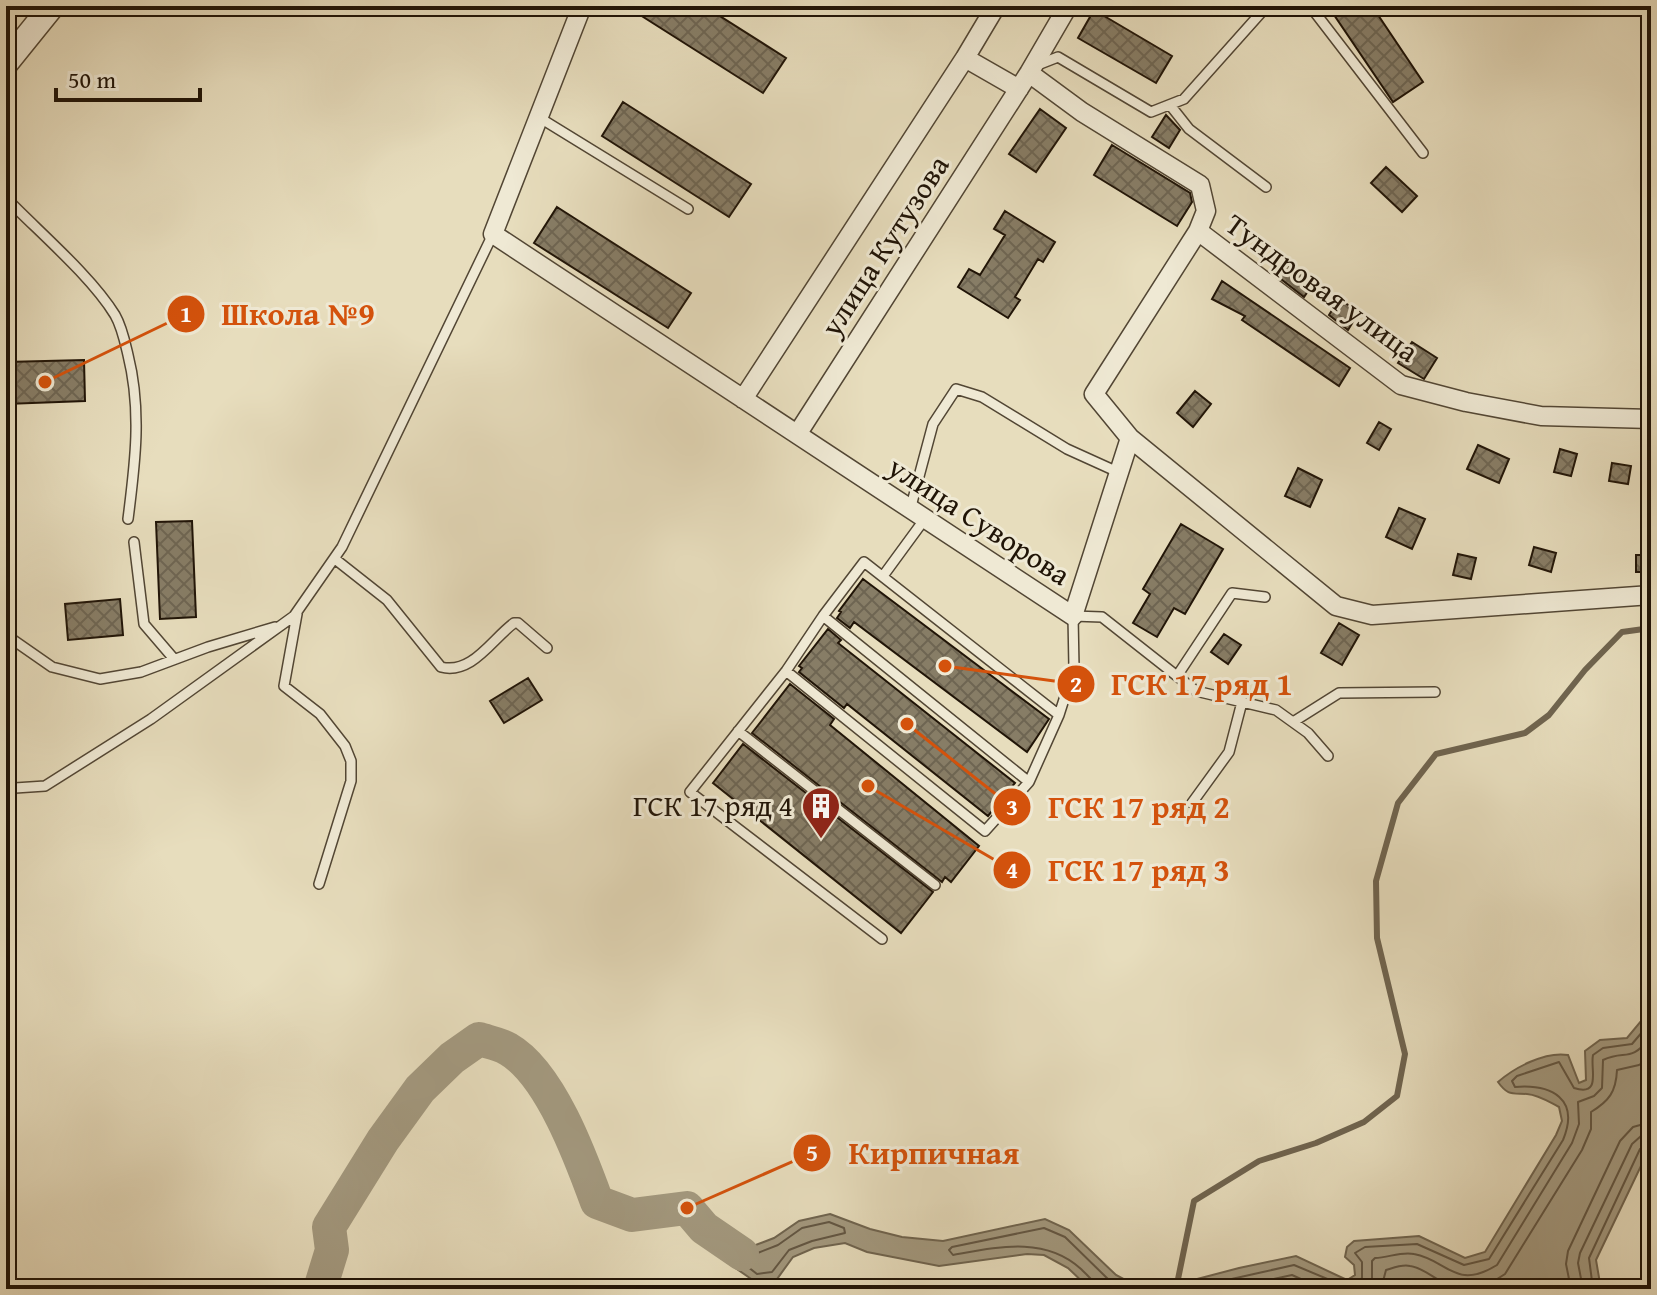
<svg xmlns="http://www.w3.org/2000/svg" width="1657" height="1295" font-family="'Gentium Book Plus',serif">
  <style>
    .water { fill: #a3997f; stroke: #6f644f; stroke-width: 2 }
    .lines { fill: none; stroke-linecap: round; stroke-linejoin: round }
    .shore { stroke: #625643; stroke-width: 2 }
    .stream { stroke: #6f644f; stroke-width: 6 }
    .river { stroke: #a3997f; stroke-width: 34 }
    .building { fill: url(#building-cross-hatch); stroke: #201407; stroke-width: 2 }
    .service-casing { stroke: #524634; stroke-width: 12 }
    .minor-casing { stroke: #524634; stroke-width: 21 }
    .tertiary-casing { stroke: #524634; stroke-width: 27 }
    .service { stroke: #efe9d4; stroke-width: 9 }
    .minor { stroke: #efe9d4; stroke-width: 18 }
    .tertiary { stroke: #efe9d4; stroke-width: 24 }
    .labels { text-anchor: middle; stroke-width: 6; stroke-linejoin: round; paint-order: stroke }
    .street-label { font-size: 30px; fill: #201407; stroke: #efe9d4 }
    .poi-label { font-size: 30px; fill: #201407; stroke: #efe9d4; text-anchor: end }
    .leader { fill: none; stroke: #d4520c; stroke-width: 3 }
    .callout-dot { fill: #d4520c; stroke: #efe9d4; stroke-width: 3 }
    .mark-label { font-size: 24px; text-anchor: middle; font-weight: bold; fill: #fff }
    .callout-label { font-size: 32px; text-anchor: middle; font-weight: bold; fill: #d4520c; stroke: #efe9d4; stroke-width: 6; stroke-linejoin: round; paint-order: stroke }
  </style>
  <defs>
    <pattern id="building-cross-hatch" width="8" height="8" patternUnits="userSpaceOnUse" patternTransform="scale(2)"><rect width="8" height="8" fill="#877d66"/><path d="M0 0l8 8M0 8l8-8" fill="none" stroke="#6e6552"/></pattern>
  </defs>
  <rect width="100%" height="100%" fill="#e7ddbd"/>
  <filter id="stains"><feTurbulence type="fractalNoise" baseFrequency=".0025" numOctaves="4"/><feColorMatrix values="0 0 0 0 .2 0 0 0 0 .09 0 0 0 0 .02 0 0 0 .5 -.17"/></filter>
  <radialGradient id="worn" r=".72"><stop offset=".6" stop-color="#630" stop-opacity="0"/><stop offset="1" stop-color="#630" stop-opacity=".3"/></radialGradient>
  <path class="water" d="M1651 998V1145L1596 1260 1601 1289H1159L1239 1268 1296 1256 1347 1280 1355 1275 1354 1265 1345 1257 1347 1247 1354 1241 1419 1236 1465 1258 1485 1252 1556 1135 1562 1121 1559 1107C1549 1102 1539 1095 1527 1094 1512 1093 1508 1096 1498 1082 1514 1068 1545 1051 1568 1055L1579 1083 1586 1080 1585 1051 1600 1040 1627 1038 1642 1020 1641 1005Z
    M830 1214 870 1229 902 1237 943 1241 1045 1219 1069 1230 1116 1275 1142 1289H1090L1068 1268 1044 1255 1027 1254 939 1266 867 1252 845 1243 814 1248 793 1257 777 1279 757 1283 721 1258 704 1228 724 1233 753 1246 774 1238 799 1221Z"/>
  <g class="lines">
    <path class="shore" d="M829 1222 844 1228 845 1233 812 1241 789 1250 772 1272 757 1274 725 1249 730 1245 755 1254 778 1245 802 1228Z
      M1095 1289C1094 1280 1088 1276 1081 1269 1045 1236 998 1247 953 1255L949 1250 952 1247 1044 1228 1065 1237 1110 1281 1125 1289
      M1187 1289 1294 1265 1349 1288 1362 1278V1262L1355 1253 1365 1247 1417 1244 1464 1265 1489 1259 1563 1140C1580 1099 1552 1084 1515 1087L1512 1081 1517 1076 1559 1062 1574 1088C1602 1097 1590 1069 1593 1055L1603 1048 1632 1044 1649 1024 1651 1008
      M1228 1289 1292 1275 1323 1289
      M1366 1289 1372 1278V1261L1375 1258C1388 1258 1401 1251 1414 1254 1448 1260 1455 1291 1497 1265L1572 1143 1579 1124 1578 1102 1594 1096 1602 1088 1603 1060C1626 1049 1629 1064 1651 1037
      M1381 1289 1386 1270C1393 1268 1402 1264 1410 1266 1420 1267 1430 1275 1439 1280 1460 1291 1486 1288 1505 1274L1582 1150 1591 1129V1112C1609 1101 1616 1092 1617 1070L1639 1065 1651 1057
      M1571 1289 1566 1264 1568 1251 1620 1141 1633 1127 1651 1122
      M1583 1289 1578 1263 1580 1253 1632 1144 1641 1136 1651 1135
      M1593 1289 1589 1258 1640 1149 1651 1145"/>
    <path class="stream" d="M1173 1289 1177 1284 1194 1201 1259 1161 1316 1143 1364 1122 1397 1096 1405 1054 1377 938 1376 881 1398 803 1436 754 1525 733 1549 715 1585 670 1622 632 1651 628"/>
    <path class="river" d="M320 1289 332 1250 329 1227 383 1140 420 1089 452 1058 479 1039C488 1042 500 1044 508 1049 550 1073 581 1158 597 1202L632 1215 687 1208 704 1228 742 1254"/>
  </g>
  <path class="building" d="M626 6H704L786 58 763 93Z
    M1328 6H1372L1423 82 1393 102Z
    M1094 10 1172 56 1156 83 1078 38Z
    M623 102 751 184 729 217 602 136Z
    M1040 109 1066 128 1036 172 1009 154Z
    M1166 115 1180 130 1169 148 1152 137Z
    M1112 145 1190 193 1192 202 1177 226 1094 175Z
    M1386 167 1417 196 1402 212 1371 183Z
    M557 207 691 293 668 328 534 243Z
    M1005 211 1055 242 1043 262 1038 259 1015 297 1020 300 1008 318 958 287 969 269 980 275 1005 235 994 229Z
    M1287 261 1315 281 1304 297 1277 276Z
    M1222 281 1350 368 1339 386 1242 320 1245 316 1212 299Z
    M1339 299 1359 312 1348 330 1329 315Z
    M1412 342 1437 358 1424 379 1398 363Z
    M84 360 85 401 6 404V362Z
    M1195 391 1211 404 1193 427 1177 413Z
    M1379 422 1391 429 1379 450 1367 443Z
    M1478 445 1509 459 1499 483 1467 469Z
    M1560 449 1577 454 1571 476 1554 472Z
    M1612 463 1631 466 1628 484 1609 481Z
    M1298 468 1322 480 1310 507 1285 496Z
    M1399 508 1425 519 1412 549 1386 537Z
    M192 521 196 617 160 619 156 522Z
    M1181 524 1223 549 1185 614 1174 608 1157 637 1133 623 1150 594 1143 589Z
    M1534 547 1556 553 1551 572 1529 565Z
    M1458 554 1476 558 1471 579 1453 575Z
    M1636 555H1651V572H1636Z
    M863 579 1049 719 1027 752 854 622 850 628 837 618 841 612 839 611Z
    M120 599 123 635 68 640 65 604Z
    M1339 623 1359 635 1342 665 1321 653Z
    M828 629 841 640 838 643 1015 783 988 816 847 704 844 708 799 672 802 668 799 666Z
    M1224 634 1241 645 1228 664 1211 652Z
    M528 678 542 700 504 723 490 701Z
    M790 684 834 719 830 725 979 846 951 882 945 877 942 882 752 733Z
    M743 744 933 892 901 933 713 783Z"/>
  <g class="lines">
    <defs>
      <path id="service" d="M1310 6 1423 153
        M1035 66 1058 57 1151 112 1184 99 1267 6
        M1170 105 1189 129 1266 187
        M540 118 688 209
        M6 198C39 232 91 276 115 315 122 327 125 342 128 355 142 411 135 464 128 519
        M910 510 933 424 956 389 982 397 1067 449 1120 473
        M134 542 144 624 174 659
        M335 559 387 600 441 667C472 675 492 639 514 623H518L547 648
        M883 576 924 520
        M297 614 284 686 320 714 345 746 351 761V781L319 884
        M823 616 1029 782
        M6 635 52 667 100 679 141 672 208 647 275 627
        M786 671 985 831 1029 782 1059 715 1074 668 1073 616 1102 617 1196 691 1276 710 1308 733 1328 756
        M1177 676 1232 593 1265 597
        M1293 722 1339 693 1435 692
        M738 731 935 885
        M6 796 15 788 45 786 151 719 294 616 342 547 493 234
        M1192 803 1229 752 1242 702
        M882 939 690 792 786 671 823 616 864 562 1059 715"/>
      <path id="minor" d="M582 6 493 234 1073 616 1130 438 1336 606 1372 615 1651 595
        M965 58 1019 89
        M1029 73 1082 112 1200 185 1206 211 1198 231 1094 394 1130 438
        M1198 231 1401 385 1466 402 1541 416 1651 419
        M743 399 965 58 996 6
        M798 433 1029 73 1068 6"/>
      <path id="tertiary" d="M6 63 52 6"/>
    </defs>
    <use href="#service" class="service-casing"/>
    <use href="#minor" class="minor-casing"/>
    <use href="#tertiary" class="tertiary-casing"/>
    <use href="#service" class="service"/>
    <use href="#minor" class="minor"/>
    <use href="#tertiary" class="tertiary"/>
  </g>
  <defs>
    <symbol id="building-pin" viewBox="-11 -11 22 30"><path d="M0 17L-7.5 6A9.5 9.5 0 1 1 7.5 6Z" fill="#8f2418" stroke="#efe9d4"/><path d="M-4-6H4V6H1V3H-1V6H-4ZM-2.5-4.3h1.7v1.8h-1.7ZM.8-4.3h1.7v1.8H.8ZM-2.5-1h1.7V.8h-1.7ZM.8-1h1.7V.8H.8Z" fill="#fff"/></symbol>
  </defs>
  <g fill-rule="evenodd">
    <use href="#building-pin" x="799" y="784" width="44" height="60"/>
  </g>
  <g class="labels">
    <g class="street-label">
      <text transform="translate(885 246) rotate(-57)" y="10">улица Кутузова</text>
      <text transform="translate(1322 288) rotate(36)" y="10">Тундровая улица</text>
      <text transform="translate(979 521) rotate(33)" y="10">улица Суворова</text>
    </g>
    <g class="poi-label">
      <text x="793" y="816">ГСК 17 ряд 4</text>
    </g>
  </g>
  <path class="leader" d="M45 382L186 314M945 666L1076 684M907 724L1012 807M868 786L1012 870M687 1208L812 1153"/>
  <g class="callout-dot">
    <circle cx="45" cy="382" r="8"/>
    <circle cx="945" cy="666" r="8"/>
    <circle cx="907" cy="724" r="8"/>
    <circle cx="868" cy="786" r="8"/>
    <circle cx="687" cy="1208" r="8"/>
    <circle cx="186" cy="314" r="20"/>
    <circle cx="1076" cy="684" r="20"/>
    <circle cx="1012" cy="807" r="20"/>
    <circle cx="1012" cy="870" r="20"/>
    <circle cx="812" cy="1153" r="20"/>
  </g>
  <g class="mark-label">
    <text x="186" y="322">1</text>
    <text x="1076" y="692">2</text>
    <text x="1012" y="815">3</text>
    <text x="1012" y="878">4</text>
    <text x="812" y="1161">5</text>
  </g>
  <g class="callout-label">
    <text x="298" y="325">Школа №9</text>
    <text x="1202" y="695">ГСК 17 ряд 1</text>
    <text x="1139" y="818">ГСК 17 ряд 2</text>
    <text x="1139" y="881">ГСК 17 ряд 3</text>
    <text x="934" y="1164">Кирпичная</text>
  </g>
  <rect width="1657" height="1295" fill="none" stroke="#e7ddbd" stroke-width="32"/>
  <rect x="8" y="8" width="1641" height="1279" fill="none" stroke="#201407" stroke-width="4"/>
  <rect x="16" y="16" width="1625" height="1263" fill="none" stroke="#201407" stroke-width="2"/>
  <path d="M56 88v12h144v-12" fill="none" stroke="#201407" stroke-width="4"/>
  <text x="68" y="88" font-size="24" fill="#201407" stroke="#efe9d4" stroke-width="6" paint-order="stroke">50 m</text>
  <rect width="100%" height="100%" filter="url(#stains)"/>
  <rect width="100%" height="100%" fill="url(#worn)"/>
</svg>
